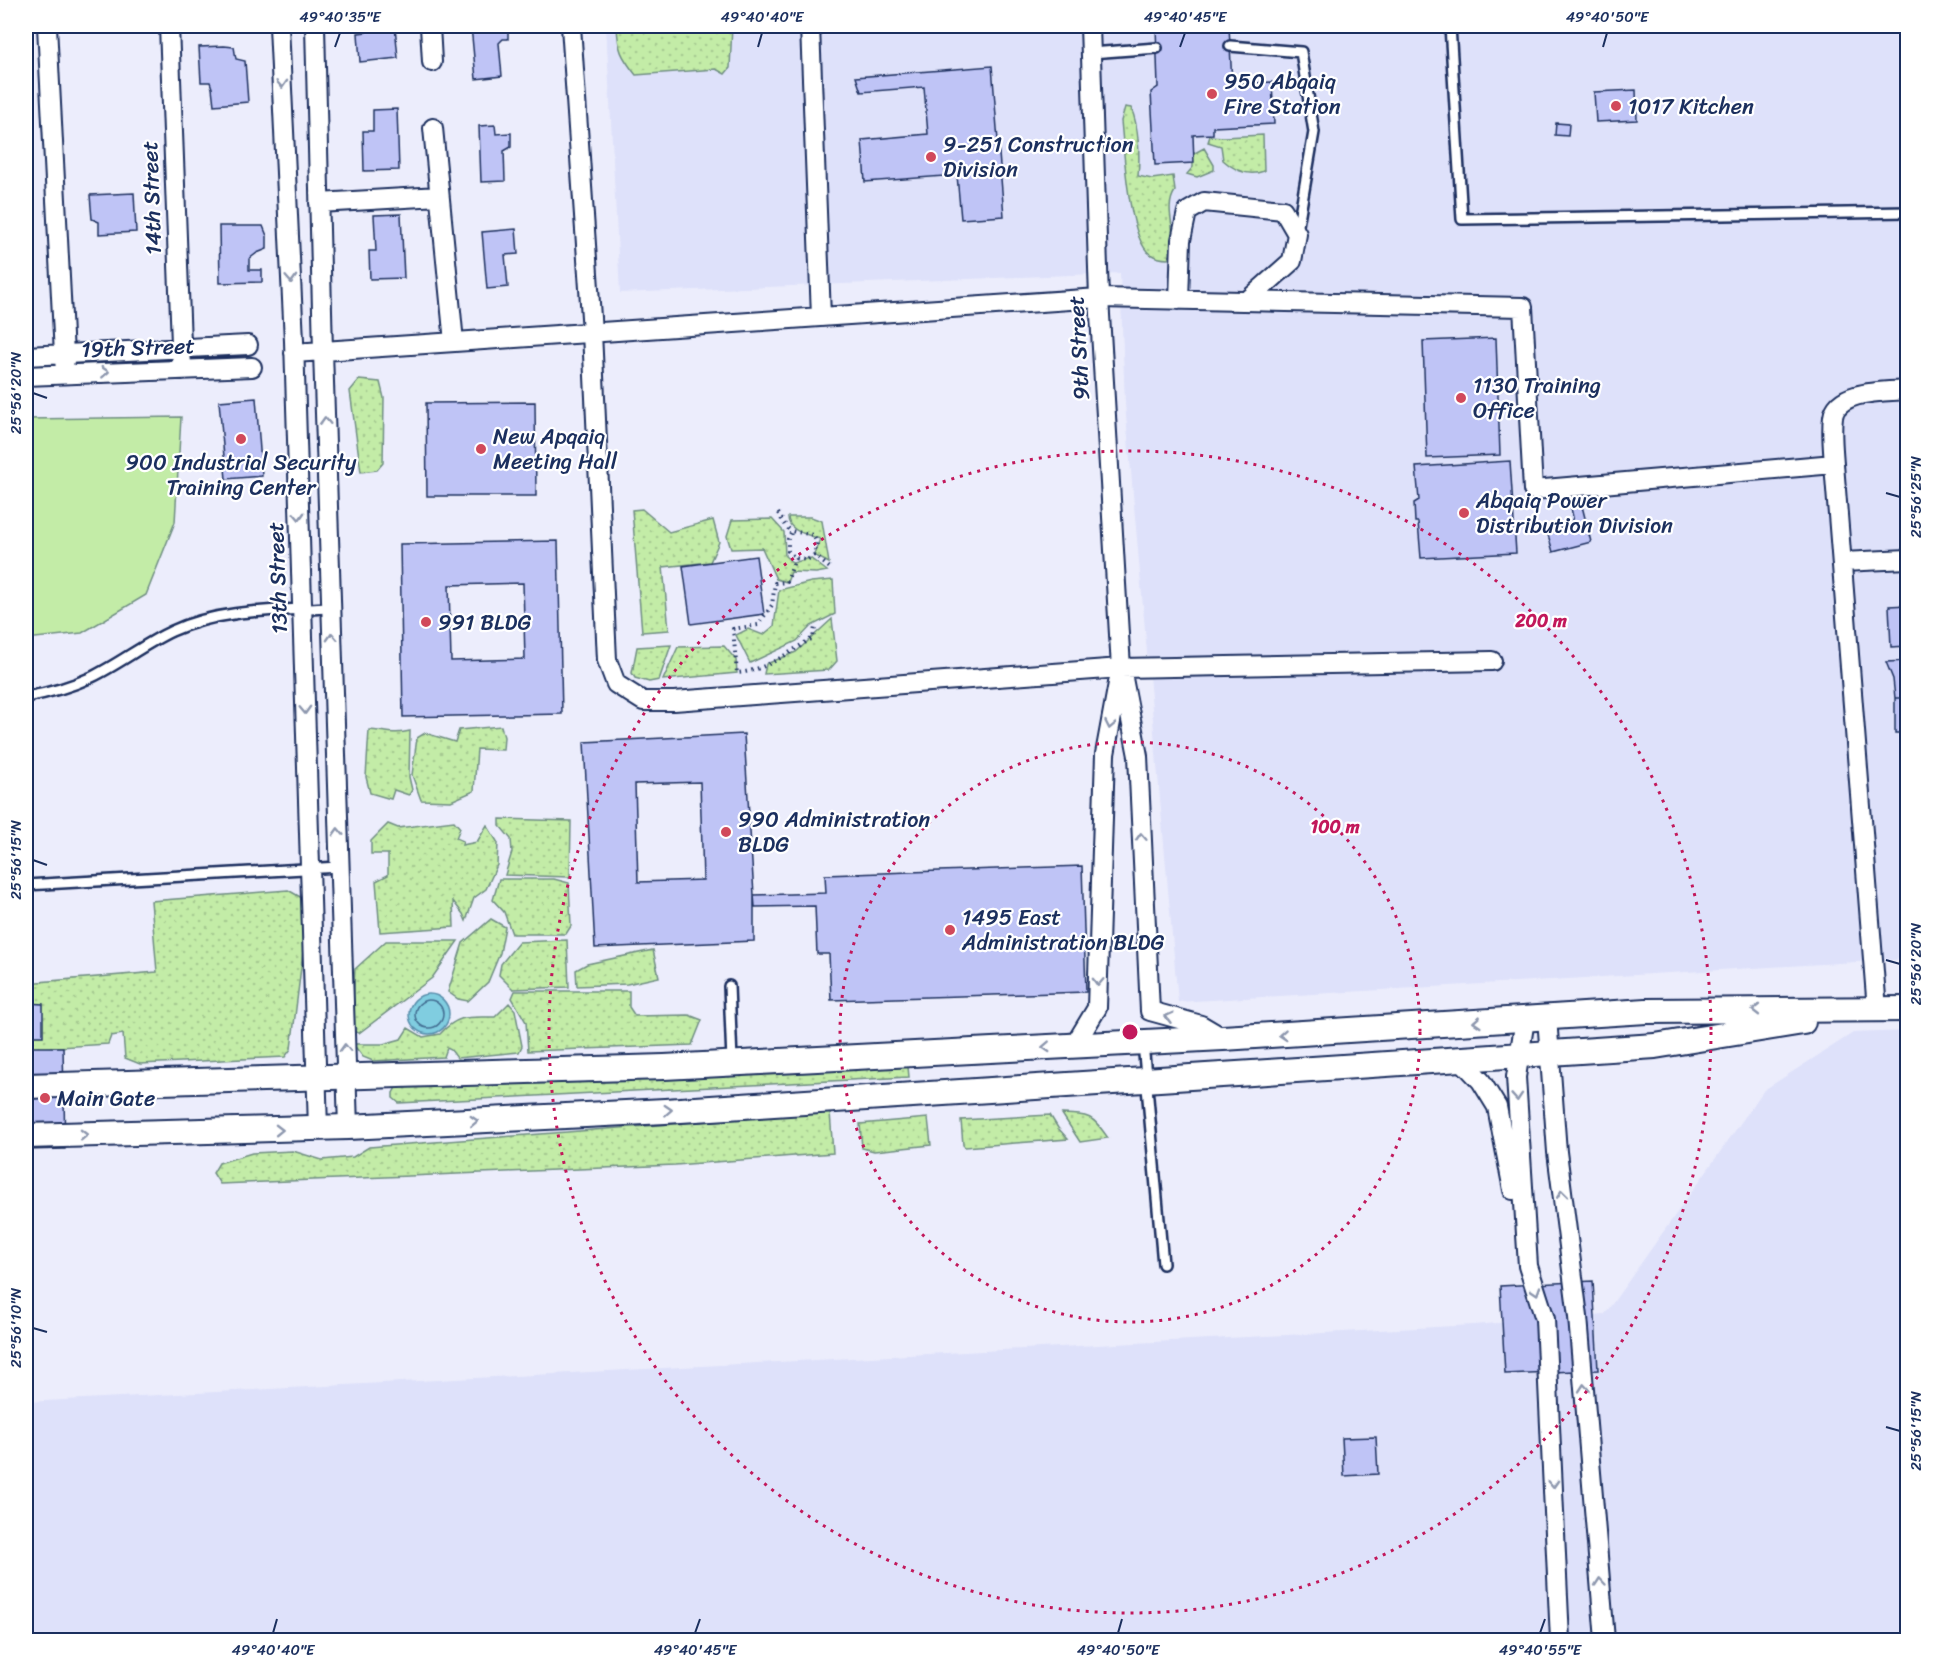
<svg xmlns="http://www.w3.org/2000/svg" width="1933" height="1666" font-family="Sriracha,sans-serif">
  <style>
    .built { fill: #dee1fa }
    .grass { fill: url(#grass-dots); stroke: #6f8e82; stroke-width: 1.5 }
    .pitch { fill: #c3eca7; stroke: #6f8e82; stroke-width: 1.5 }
    .water { fill: #80cde0; stroke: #588eac; stroke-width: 1.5 }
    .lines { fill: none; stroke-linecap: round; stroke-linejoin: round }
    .shore { stroke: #436e92; stroke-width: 1.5 }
    .building { fill: #bfc4f6; stroke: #1b2f5e; stroke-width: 1.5; fill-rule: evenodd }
    .lane-casing { stroke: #1b2f5e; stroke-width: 14 }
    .street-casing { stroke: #1b2f5e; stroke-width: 22 }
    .secondary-casing { stroke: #1b2f5e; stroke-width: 28 }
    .path { stroke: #1b2f5e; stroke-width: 4; stroke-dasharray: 1.5 4.5; stroke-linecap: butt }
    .lane { stroke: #fff; stroke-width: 9 }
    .street { stroke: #fff; stroke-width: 18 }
    .secondary { stroke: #fff; stroke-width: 24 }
    .oneway { stroke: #8d97ae }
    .ticks { fill: none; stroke: #1b2f5e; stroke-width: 2 }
    .ring { fill: none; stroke: #c2185b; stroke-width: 3; stroke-dasharray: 3 6 }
    .poi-dot { fill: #d1495b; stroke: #fff; stroke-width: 2 }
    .labels { text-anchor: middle; stroke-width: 4.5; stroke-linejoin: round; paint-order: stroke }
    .poi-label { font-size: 22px; fill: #1b2f5e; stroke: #fff; text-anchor: start }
    .street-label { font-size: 22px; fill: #1b2f5e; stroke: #fff }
    .centre { fill: #c2185b; stroke: #fff; stroke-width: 3 }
    .ring-label { font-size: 18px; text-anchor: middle; font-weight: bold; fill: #c2185b; stroke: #fff; stroke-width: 4.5; stroke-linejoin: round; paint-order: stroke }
    .neatline { fill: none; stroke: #1b2f5e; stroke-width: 2 }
    .ticks-label { font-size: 15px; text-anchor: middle; fill: #1b2f5e }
  </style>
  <defs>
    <pattern id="grass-dots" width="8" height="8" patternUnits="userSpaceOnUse" patternTransform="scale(1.5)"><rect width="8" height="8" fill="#c3eca7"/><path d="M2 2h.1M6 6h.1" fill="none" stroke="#a7cb92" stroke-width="1.8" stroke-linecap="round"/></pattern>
  </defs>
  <rect width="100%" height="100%" fill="#ecedfc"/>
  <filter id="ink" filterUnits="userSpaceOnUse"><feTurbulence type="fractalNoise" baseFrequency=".0167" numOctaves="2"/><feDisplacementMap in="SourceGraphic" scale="12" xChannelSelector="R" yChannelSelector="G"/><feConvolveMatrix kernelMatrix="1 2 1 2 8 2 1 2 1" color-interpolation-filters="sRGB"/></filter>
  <g filter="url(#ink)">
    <path class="built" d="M606 26H1907V959L1178 1002 1125 404 1120 273 620 293Z
      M1907 1031V1640H26V1402L1473 1325 1605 1314 1764 1090 1853 1033Z"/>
    <path class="grass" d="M617 26H732L730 68 725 74 716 69 636 75C621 56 618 50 617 26Z
      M1125 107 1131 108C1139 126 1140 157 1138 176L1152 179 1173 176 1175 191C1161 212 1183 240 1168 259 1163 259 1155 257 1150 254 1128 238 1124 149 1121 121Z
      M1263 135 1264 171C1248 177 1235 171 1223 160L1221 146 1208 142 1210 136 1224 137Z
      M1204 148 1214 165V170L1197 177 1187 174 1193 167V154Z
      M359 380 380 382 384 398 383 463 377 470 361 472 350 391Z
      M642 509 669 532 713 520 719 542 710 562 663 567 669 630 642 632 632 510Z
      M788 517H811L822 521 829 563 814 555 820 539C808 534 788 532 788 517Z
      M772 519 784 532 785 556 793 563 810 558 827 571 816 573 791 572 787 582 776 579 762 548 731 549 727 536 732 520Z
      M833 580 835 614 811 626 797 641 750 663 736 635 748 629 763 635 774 626 779 590 811 582Z
      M832 619 837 661 829 670 764 674 766 664 796 652Z
      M671 645 659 680 649 682 635 678 632 673 637 647Z
      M724 646 736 660 737 673 663 680 678 647Z
      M501 726 504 737 503 750 477 749 474 791 451 801 421 800 412 775 417 738 425 733 455 742 459 730Z
      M369 730C385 731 395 735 410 731L409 777 412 790 409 795 394 790 391 799 370 793 366 777Z
      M500 819 571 821 570 877 505 875 512 852 511 839 500 826Z
      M454 821 460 828 456 838 463 841 462 845 477 842 487 825 498 843 497 865 486 889 474 898 466 921 463 914 453 901 454 927 380 932 376 881 388 875V854H371V841L388 824 398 828Z
      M499 879H554L569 883 571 926 566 934H512L504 912 493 900Z
      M288 890 302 898 304 943 291 1049 285 1057 140 1064 125 1058 123 1034 111 1036 108 1044 26 1049V983L157 972 151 901Z
      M491 919 505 927 500 953 488 982 468 1001 458 999 448 992 463 943Z
      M567 940 569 987 513 989 499 975 501 964 519 942Z
      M386 941H458L432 978 359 1033 351 1031 355 969Z
      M653 950 659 977 627 984 577 986 576 970 587 964Z
      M515 991H629V1007L635 1016 689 1015 702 1020 692 1045 528 1051 526 1022 512 998Z
      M509 1003 515 1010 522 1046 519 1052 457 1058 451 1050 447 1048 444 1057 373 1061 363 1057 353 1044H383L401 1039 408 1028 423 1037 440 1034C458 1014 469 1017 495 1017Z
      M908 1067 909 1077 399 1103 393 1098V1093L398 1084Z
      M830 1112 833 1153 675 1165 220 1184 213 1173 219 1163 252 1153 293 1151 322 1160 353 1157 369 1147Z
      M1062 1114C1090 1115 1092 1115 1108 1138L1080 1142Z
      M1050 1115 1058 1128 1068 1139 965 1147 963 1145 961 1120Z
      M928 1118 931 1145 874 1151 862 1148 860 1124Z"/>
    <path class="pitch" d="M181 417 175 522 146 595 82 633 26 639V419Z"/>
    <path class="water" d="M409 1014a20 20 0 1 1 40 0a20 20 0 1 1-40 0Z"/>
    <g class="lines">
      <path class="shore" d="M415 1014a14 14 0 1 1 28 0a14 14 0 1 1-28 0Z"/>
    </g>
    <path class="building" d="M366 26H395L398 58 360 62 358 33 366 32Z
      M471 26H508V39H503L499 43 502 76 476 79Z
      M1156 26H1229L1232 84 1272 82 1274 124 1213 127V134L1193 135 1194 163 1155 165 1151 92 1158 87Z
      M224 46 234 47 236 59 245 61 248 102 214 105 212 88 210 82H201L199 47Z
      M992 66 1004 216 961 219 957 175 865 182 862 140 928 134 924 87 861 92 856 77Z
      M1636 90 1637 120 1596 122 1594 92Z
      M397 109 399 170 364 171 363 131H373V110Z
      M1556 123 1569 124 1568 136 1555 135Z
      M495 125 496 134 511 133V147L504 151 505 181 481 182 479 126Z
      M134 193 136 232 99 234V222L92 219 90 195Z
      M401 214 404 278 370 279 369 251H376L374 215Z
      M219 226H263L267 236V249L257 253 249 259V270H262V282L220 283Z
      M516 229 518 254 505 255 508 287 487 289 482 232Z
      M1496 338 1500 455 1427 458 1423 341Z
      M256 398 262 476 226 479 219 401Z
      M535 402 536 496H427L426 403Z
      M1510 461 1516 553 1421 558 1418 522H1415L1414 503 1419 500 1416 467Z
      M1581 502 1591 542 1553 552 1547 531 1566 527 1571 523 1573 517 1570 504Z
      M558 541 562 714 403 717 400 544ZM523 583 525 659 451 661 449 585Z
      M756 556 764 614 691 624 683 566Z
      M1908 605V646L1891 647 1889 606Z
      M1908 661V698H1895L1893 679 1886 662Z
      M1895 698H1908V733H1895Z
      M744 734 754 895V941L595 948 584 742ZM700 782 703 880 638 882 635 784Z
      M1082 866 1086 992 831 1000 829 954H817L815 906 755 907 754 895 826 893 825 875Z
      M26 1003 43 1004V1036H26Z
      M26 1047H63L65 1149 26 1150Z
      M1593 1281 1598 1370 1505 1374 1500 1286Z
      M1376 1437 1378 1474 1344 1476 1342 1438Z"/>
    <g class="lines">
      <defs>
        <path id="lane" d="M1450 26 1462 219 1908 212
          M1230 46 1301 52 1314 132 1297 231
          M1091 53 1157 48
          M26 697C49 693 70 687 92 677 119 664 144 644 172 631 222 608 277 611 331 608
          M26 885 339 867
          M729 986 732 1061
          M1143 1043 1163 1264"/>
        <path id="street" d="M47 26 65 374
          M169 26 182 370
          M279 26 294 341 318 1129
          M315 26 323 351 348 1127
          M430 26 432 62
          M571 26 592 332 607 660 616 684 643 701H674L1121 668 1492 661
          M810 26 821 317
          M1090 26 1099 298 1121 668 1138 756 1150 1011 1201 1025 1223 1038
          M433 128 454 342
          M319 203 439 196
          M1179 300 1181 240 1187 212 1204 202 1283 210 1297 234 1292 261 1247 301
          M294 353 1099 298 1523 307 1533 490 1834 464
          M26 356 248 345
          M26 376 252 367
          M1842 562 1908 559
          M1877 1010 1834 464C1833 449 1831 432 1833 417 1837 389 1887 392 1908 390
          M1547 1017 1557 1152 1578 1317 1605 1640
          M1525 1019 1516 1077 1528 1266 1545 1319 1560 1640
          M1074 1046 1097 1008 1105 754 1119 678
          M1460 1059 1481 1081 1497 1107 1513 1190"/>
        <path id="secondary" d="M26 1086 664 1067 1223 1038 1646 1011 1908 1009
          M26 1136 348 1127 665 1111 1237 1074 1655 1046 1803 1022"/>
      </defs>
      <use href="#lane" class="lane-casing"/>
      <use href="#street" class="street-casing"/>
      <use href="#secondary" class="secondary-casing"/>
      <path class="path" d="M778 513C792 537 788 529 813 535L817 543 814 555 830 568
        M791 533 788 539V551L795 558 807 560 814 555
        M795 558 787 582 775 583 772 605 758 625 733 629 737 673C765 671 789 652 813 638L815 627"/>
      <use href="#lane" class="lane"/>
      <use href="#street" class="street"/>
      <use href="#secondary" class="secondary"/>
    </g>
    <defs><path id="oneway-chevron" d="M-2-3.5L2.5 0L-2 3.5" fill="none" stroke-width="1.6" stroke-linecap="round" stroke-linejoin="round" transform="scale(1.5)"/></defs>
    <g class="oneway">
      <use href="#oneway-chevron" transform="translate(282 84) rotate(87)"/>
      <use href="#oneway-chevron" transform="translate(291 279) rotate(87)"/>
      <use href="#oneway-chevron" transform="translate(105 372) rotate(-3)"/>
      <use href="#oneway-chevron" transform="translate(325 421) rotate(-92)"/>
      <use href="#oneway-chevron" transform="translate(299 516) rotate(88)"/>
      <use href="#oneway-chevron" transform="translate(332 637) rotate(-92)"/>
      <use href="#oneway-chevron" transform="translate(305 710) rotate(88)"/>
      <use href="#oneway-chevron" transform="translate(1110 725) rotate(101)"/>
      <use href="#oneway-chevron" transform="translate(338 832) rotate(-92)"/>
      <use href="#oneway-chevron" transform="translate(1141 837) rotate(-93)"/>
      <use href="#oneway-chevron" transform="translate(1098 982) rotate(92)"/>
      <use href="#oneway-chevron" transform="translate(1756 1010) rotate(180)"/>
      <use href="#oneway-chevron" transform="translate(1169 1017) rotate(-165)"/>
      <use href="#oneway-chevron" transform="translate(1477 1022) rotate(176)"/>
      <use href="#oneway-chevron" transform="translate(1283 1035) rotate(176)"/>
      <use href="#oneway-chevron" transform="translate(1046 1047) rotate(177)"/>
      <use href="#oneway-chevron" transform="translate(345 1048) rotate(-92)"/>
      <use href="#oneway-chevron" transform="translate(1517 1097) rotate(86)"/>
      <use href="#oneway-chevron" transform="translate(668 1110) rotate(-3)"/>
      <use href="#oneway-chevron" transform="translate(474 1121) rotate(-3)"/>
      <use href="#oneway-chevron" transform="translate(279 1130) rotate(-1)"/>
      <use href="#oneway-chevron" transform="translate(84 1135) rotate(-1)"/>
      <use href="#oneway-chevron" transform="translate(1562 1194) rotate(-97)"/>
      <use href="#oneway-chevron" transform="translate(1536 1291) rotate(72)"/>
      <use href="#oneway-chevron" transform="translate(1584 1388) rotate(-95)"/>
      <use href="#oneway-chevron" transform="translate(1553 1484) rotate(87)"/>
      <use href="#oneway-chevron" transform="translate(1600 1582) rotate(-95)"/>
    </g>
  </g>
  <path class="ticks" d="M335 47 340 33M758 47 762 33M1180 47 1185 33M1603 47 1607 33M33 393 47 398M1886 493 1900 497M33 860 47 865M1886 960 1900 964M33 1328 47 1332M1886 1427 1900 1431M273 1633 277 1619M695 1633 700 1619M1118 1633 1122 1619M1540 1633 1545 1619"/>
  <g class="ring">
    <circle cx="1130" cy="1032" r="290"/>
    <circle cx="1130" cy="1032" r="581"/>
  </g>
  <g class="poi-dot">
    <circle cx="1212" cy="94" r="6"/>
    <circle cx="1616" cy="106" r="6"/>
    <circle cx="931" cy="157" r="6"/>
    <circle cx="1461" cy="398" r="6"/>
    <circle cx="241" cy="439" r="6"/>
    <circle cx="481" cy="449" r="6"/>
    <circle cx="1464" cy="513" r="6"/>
    <circle cx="426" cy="622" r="6"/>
    <circle cx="726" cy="832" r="6"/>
    <circle cx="950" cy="930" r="6"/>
    <circle cx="45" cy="1098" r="6"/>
  </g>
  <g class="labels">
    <g class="poi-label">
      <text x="1224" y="89">950 Abqaiq<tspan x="1224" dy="25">Fire Station</tspan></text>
      <text x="1628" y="114">1017 Kitchen</text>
      <text x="943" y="152">9-251 Construction<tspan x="943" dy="25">Division</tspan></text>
      <text x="1473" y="393">1130 Training<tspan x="1473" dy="25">Office</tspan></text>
      <text x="493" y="444">New Apqaiq<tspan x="493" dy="25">Meeting Hall</tspan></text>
      <text x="241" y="470" text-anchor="middle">900 Industrial Security<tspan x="241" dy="25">Training Center</tspan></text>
      <text x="1476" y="508">Abqaiq Power<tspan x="1476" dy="25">Distribution Division</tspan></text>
      <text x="438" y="630">991 BLDG</text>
      <text x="738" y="827">990 Administration<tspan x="738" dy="25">BLDG</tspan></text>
      <text x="962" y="925">1495 East<tspan x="962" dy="25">Administration BLDG</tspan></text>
      <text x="57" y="1106">Main Gate</text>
    </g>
    <g class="street-label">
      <text transform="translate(151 198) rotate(-92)" y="8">14th Street</text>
      <text transform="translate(138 347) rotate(-2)" y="8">19th Street</text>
      <text transform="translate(1078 348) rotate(-93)" y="8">9th Street</text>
      <text transform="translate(277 578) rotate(-92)" y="8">13th Street</text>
    </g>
  </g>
  <circle cx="1130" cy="1032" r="9" class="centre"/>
  <g class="ring-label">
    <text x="1541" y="627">200 m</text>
    <text x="1335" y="833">100 m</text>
  </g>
  <rect width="1933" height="1666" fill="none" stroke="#fff" stroke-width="66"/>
  <rect x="33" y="33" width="1867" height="1600" class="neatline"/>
  <g class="ticks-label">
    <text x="340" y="22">49°40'35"E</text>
    <text x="762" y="22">49°40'40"E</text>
    <text x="1185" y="22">49°40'45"E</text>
    <text x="1607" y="22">49°40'50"E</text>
    <text transform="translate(16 393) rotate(-90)" y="5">25°56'20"N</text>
    <text transform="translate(1916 497) rotate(-90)" y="5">25°56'25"N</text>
    <text transform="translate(16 860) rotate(-90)" y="5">25°56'15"N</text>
    <text transform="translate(1916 964) rotate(-90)" y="5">25°56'20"N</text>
    <text transform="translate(16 1328) rotate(-90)" y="5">25°56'10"N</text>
    <text transform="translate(1916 1431) rotate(-90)" y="5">25°56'15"N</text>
    <text x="273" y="1655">49°40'40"E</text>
    <text x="695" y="1655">49°40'45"E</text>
    <text x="1118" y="1655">49°40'50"E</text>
    <text x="1540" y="1655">49°40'55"E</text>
  </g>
</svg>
